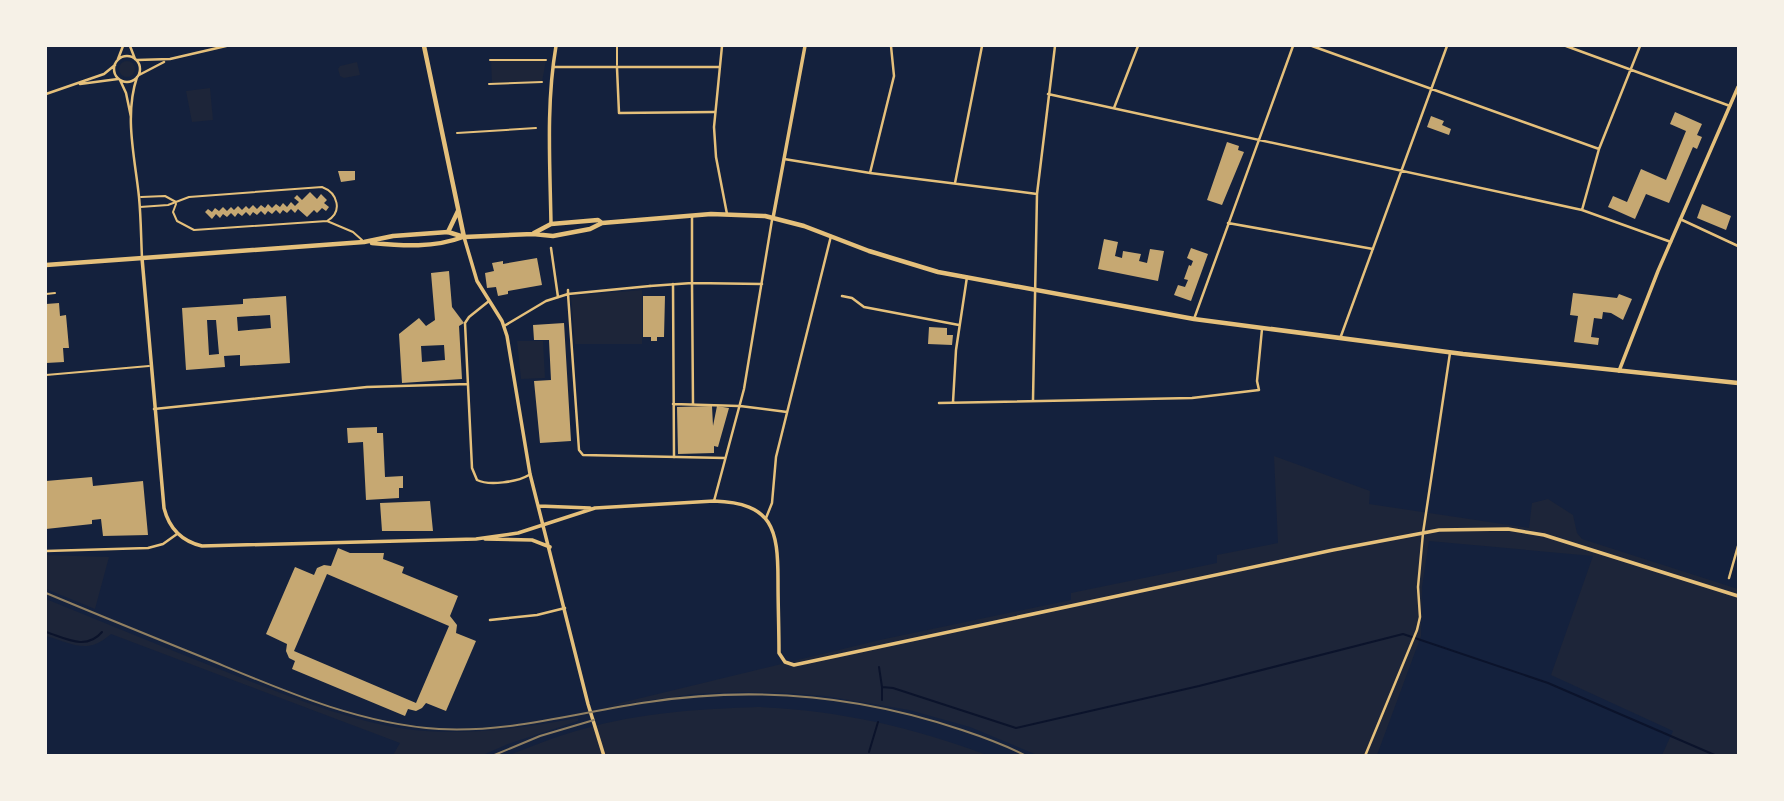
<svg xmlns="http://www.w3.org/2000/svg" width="1784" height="801" font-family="Montserrat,sans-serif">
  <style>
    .green { fill: #1d2539 }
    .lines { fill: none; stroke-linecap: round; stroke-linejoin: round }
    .stream { stroke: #0b132b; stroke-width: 2 }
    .building { fill: #c6a872; fill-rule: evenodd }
    .path { stroke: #e5c07b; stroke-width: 2 }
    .service { stroke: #e5c07b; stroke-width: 2 }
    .pedestrian { stroke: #e5c07b; stroke-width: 2.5 }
    .minor { stroke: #e5c07b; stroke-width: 2.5 }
    .tertiary { stroke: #e5c07b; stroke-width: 3.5 }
    .secondary { stroke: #e5c07b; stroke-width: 4.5 }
    .primary { stroke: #e5c07b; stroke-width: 4.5 }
    .rail { stroke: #918062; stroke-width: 2 }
  </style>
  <rect width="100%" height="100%" fill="#14213d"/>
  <path class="green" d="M491 60H546L542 82 492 84Z
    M119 69a8 8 0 1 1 16 0a8 8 0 1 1-16 0Z
    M357 62 360 75 344 78 340 76 338 69 340 66Z
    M210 88 213 120 192 122 186 91Z
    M642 290V344H575L571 296Z
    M517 341H543L545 378 521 379Z
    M1274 456 1370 491 1369 504 1529 528 1532 503 1548 499 1573 515 1577 533 1582 539 1738 589V755H1662L1673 731 1551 675 1593 556 1429 541 1422 587 1421 636 1377 755H1037L970 727 909 710 825 696 787 693 740 692 693 694 604 707 880 640 1071 600V593L1217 563V555L1278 543Z
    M46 555 109 557 95 609 46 589Z
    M46 599C113 626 180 654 247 680 305 702 363 726 425 731 477 735 527 727 578 718V721L508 744 483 755H393L400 743 111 634C87 655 74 644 46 636Z
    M758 707C838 710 912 727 987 755L507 756C532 746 557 736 583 729 639 713 699 709 758 707Z"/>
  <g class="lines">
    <path class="stream" d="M46 632C65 638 86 651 102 632
      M879 667 882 687
      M882 700V687L893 688 1016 728 1199 686 1403 634 1548 683 1717 756
      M869 752 878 722"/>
  </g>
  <path class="building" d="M1675 112 1702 124 1697 135 1702 137 1697 149 1693 147 1669 203 1646 194 1635 219 1608 207 1613 196 1627 202 1641 169 1666 180 1686 131 1670 124Z
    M1431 116 1444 121 1442 125 1451 129 1449 135 1427 127Z
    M1227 142 1239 146 1238 150 1244 152 1222 205 1207 200Z
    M338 171H355V180L341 182Z
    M310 192 317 199 321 194 327 200 324 203 329 207 326 211 322 208 317 213 314 210 307 217 298 209 295 213 291 209 287 213 283 210 280 214 276 210 272 214 268 211 265 215 261 211 257 215 253 212 250 216 246 212 242 216 238 213 235 217 231 213 227 217 223 214 220 218 216 214 212 219 205 212 208 209 212 212 215 208 219 211 223 207 227 211 231 207 234 210 238 206 242 210 246 206 249 209 253 205 257 209 261 205 265 208 268 204 272 208 276 204 280 207 283 203 287 207 291 202 295 206 299 202 294 198 297 195 302 200Z
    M1702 204 1731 216 1726 230 1697 218Z
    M1104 239 1118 242 1115 256 1122 258 1123 251 1141 254 1139 261 1147 263 1150 249 1164 251 1158 281 1098 269Z
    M1191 248 1208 254 1191 301 1174 295 1178 285 1185 287 1188 280 1184 279 1189 265 1191 266 1193 261 1187 258Z
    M537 258 542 285 508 291V294L498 296 496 287 487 288 485 273 494 271 492 263 503 261V264Z
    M449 271 452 307 464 323 459 326 462 379 402 383 399 334 419 318 426 326 435 320 431 273ZM444 345 445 360 422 362 421 346Z
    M1573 293 1617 298 1619 294 1632 299 1623 320 1611 313 1603 312 1602 319 1594 318 1591 337 1599 338 1598 345 1574 342 1578 316 1570 315Z
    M286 296 290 363 240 366V355L224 356 225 367 186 370 182 308 243 304V299ZM270 315 271 328 238 331 237 317ZM207 320H216L219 354 209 355Z
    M643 296H665L664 337H657V341H651V337H643Z
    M59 303 60 316 66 315 69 348H63L64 362 46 363V304Z
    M564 323 571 441 540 443 534 381 551 380 549 340H534L533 325Z
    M929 327 947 328V335H953L952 345 928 344Z
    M712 406 713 426 717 406 729 408 718 447 714 446V453L678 454 677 407Z
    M377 427V433H383L385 477 403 476V488H399V498L366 500 363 442 348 443 347 428Z
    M92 477 93 486 143 481 148 535 103 536 101 519 92 520V524L46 529V481Z
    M430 501 433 531H382L380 503Z
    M338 548 350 553H384L383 559 404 567 402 573 458 596 450 616 457 625 456 633 476 641 446 711 426 703 422 708 416 711 408 709 405 716 292 669 295 661 289 658 286 651 287 644 266 634 295 567 314 575 317 568 324 565 331 566ZM327 574 449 626 416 703 294 651Z"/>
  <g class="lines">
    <path class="path" d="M490 60H546
      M489 84 542 82
      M457 133 536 128"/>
    <path class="service" d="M617 46V65
      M141 197 165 196 176 202
      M176 204 173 212 177 221 194 230 327 221 353 232 362 240
      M140 207 168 205 189 197 322 187C338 193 343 212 327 221
      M46 294 55 293
      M46 375 149 366"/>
    <path class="pedestrian" d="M551 248 558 297
      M692 283 693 404
      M673 284 674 457
      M568 290V294L650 286
      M673 404 739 406"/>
    <path class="minor" d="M130 46 135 59
      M722 46 714 127 716 157 727 214
      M1312 46 1599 149
      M1566 46 1730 106
      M114 69a13 13 0 1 1 26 0a13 13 0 1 1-26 0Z
      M118 59 123 46
      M137 60 170 59 226 46
      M553 67H720
      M617 68 619 113 714 112
      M139 75 164 62
      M137 77C124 116 135 158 139 197 141 218 141 238 142 258
      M120 80 126 93 131 117
      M80 84 118 79
      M46 94 104 74 115 65
      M1048 94 1582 210 1671 242
      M1114 108 1138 46
      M784 159 870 173 1037 194
      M870 173 894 76 891 46
      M955 183 982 46
      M1582 210 1599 149 1640 46
      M692 216V283
      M1680 219 1738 246
      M1228 223 1373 249
      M650 286 692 283 762 284
      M842 296 852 298 864 307 959 325
      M489 301 469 317 465 323 472 468 477 480C489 486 517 482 529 475
      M1194 319 1293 46
      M504 326 546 301 568 294 579 450 583 455 725 458
      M1341 336 1447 46
      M1033 400 1037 194 1055 46
      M953 402 956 350 967 277
      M939 403 1192 398 1259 390 1257 381 1262 329
      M740 406 787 412
      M154 409 367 387 468 384
      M714 501 744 389 772 220
      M766 518 772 503 776 457 831 236
      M46 551 148 548 163 544 177 534
      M1729 578 1738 546
      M490 620 537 615 565 608
      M1365 756 1417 630 1420 617 1418 587 1423 533 1450 353"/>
    <path class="tertiary" d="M773 218 805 46
      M551 224C550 164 546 104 556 46
      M464 237 477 281 502 321 507 336 530 474 588 704 604 756
      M142 258 164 508C169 528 181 541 202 546L476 539 518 533 595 508 714 501C773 503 778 529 778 581 778 605 779 629 779 653L785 662 794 665 1333 550 1439 530 1508 529 1544 535 1738 596
      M1619 371 1658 271 1738 87
      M539 506 590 508
      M485 539 532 540 550 547"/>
    <path class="secondary" d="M424 46 464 237
      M448 232 458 211"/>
    <path class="primary" d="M534 233 551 224 598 220 602 223
      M372 243C403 246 434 248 463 237
      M46 265 364 242 393 236 448 232 464 237 533 234 553 236 590 229 602 223 711 214 765 216 804 226 869 251 938 272 1194 319 1463 354 1738 383"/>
    <path class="rail" d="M46 593C103 617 160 640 217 663 289 693 361 724 439 729 510 733 579 712 649 702 754 686 861 696 962 730 983 737 1006 745 1026 756
      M492 756 540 736 594 720"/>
  </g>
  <rect width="1784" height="801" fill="none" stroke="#f6f1e7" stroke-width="94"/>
</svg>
